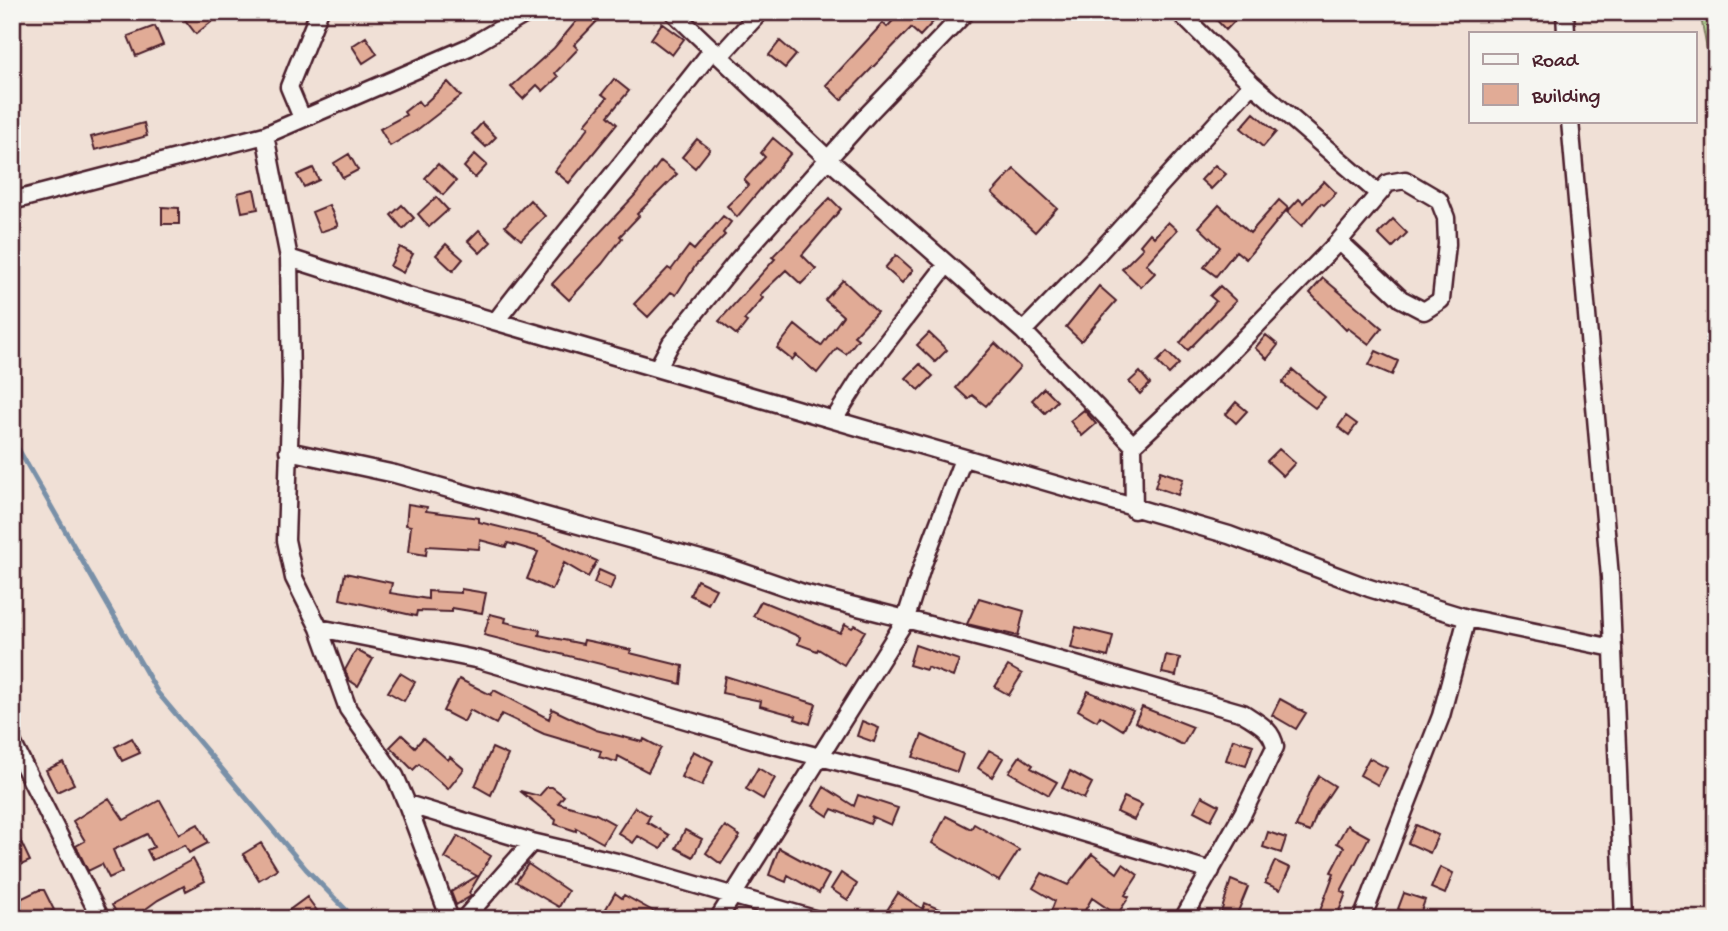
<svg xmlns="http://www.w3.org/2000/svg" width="1728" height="931" font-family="'Gochi Hand',sans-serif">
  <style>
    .green { fill: #bae29e; stroke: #828064; stroke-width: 2 }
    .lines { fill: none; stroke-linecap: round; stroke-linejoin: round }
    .stream { stroke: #7990a8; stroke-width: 5 }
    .building { fill: #e1ab96; stroke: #4a1f2b; stroke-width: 2 }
    .minor-casing { stroke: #4a1f2b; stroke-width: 21 }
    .minor { stroke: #f6f6f2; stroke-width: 16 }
  </style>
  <rect width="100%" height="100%" fill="#f0e0d6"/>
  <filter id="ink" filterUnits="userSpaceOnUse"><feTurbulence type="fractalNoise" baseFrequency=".0143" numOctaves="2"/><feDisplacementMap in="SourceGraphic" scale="14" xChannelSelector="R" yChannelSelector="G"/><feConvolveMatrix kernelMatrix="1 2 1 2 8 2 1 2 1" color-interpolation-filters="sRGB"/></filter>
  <g filter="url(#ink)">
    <path class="green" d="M1700 12H1716V97Z"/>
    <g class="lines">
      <path class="stream" d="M12 438 158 693 306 869 355 919"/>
    </g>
    <path class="building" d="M179 12H224L196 34Z
      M584 12H606L574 45 578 49 555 73 558 77 543 91 537 85 523 99 511 87 554 48Z
      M901 12H922L933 22 920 36 911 28 841 100 826 85 883 23 887 27Z
      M1209 12H1243L1226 30Z
      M662 23 684 39 672 55 651 39Z
      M155 26 163 45 136 56 128 36Z
      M366 37 377 54 363 63 352 46Z
      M780 41 796 55 785 68 769 55Z
      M614 79 629 91 608 116 617 124 569 183 555 171 589 127 585 124 607 98 602 94Z
      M448 82 461 96 417 130 390 146 380 129 406 115 404 112 418 101 422 106Z
      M1254 113 1276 132 1263 147 1241 128Z
      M144 123 147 136 95 150 91 137Z
      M482 123 496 137 486 147 472 134Z
      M773 138 791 153 737 217 727 206 749 185 744 180 765 157 761 153Z
      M697 139 710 149 695 168 682 157Z
      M349 154 358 170 343 178 334 163Z
      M475 154 487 165 475 178 464 167Z
      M661 161 677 174 637 214 639 216 620 236 622 238 602 264 569 300 552 284 635 195Z
      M438 164 456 181 443 195 425 178Z
      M1215 165 1226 174 1211 189 1201 180Z
      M313 168 319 180 304 187 297 175Z
      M1014 169 1057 208 1035 232 992 193Z
      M1324 181 1336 193 1324 205 1321 203 1302 226 1287 212 1299 199 1303 203Z
      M254 189 258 209 242 212 238 193Z
      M436 197 448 210 429 227 418 214Z
      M830 198 841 209 802 255 816 269 801 284 786 270 760 295 763 298 744 320 747 322 737 335 719 321 775 259 772 257Z
      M530 200 545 216 521 240 505 226Z
      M1279 200 1288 208 1246 259 1236 251 1216 276 1204 267 1220 247 1199 227 1219 205 1250 233Z
      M329 205 338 226 320 232 312 212Z
      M402 205 414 218 403 229 391 215Z
      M162 207 179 208V224H162Z
      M723 216 731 222 723 233 725 235 696 265 676 295 671 292 648 317 634 304 668 268 671 270 689 246 694 250Z
      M1393 219 1407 233 1392 248 1378 234Z
      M1168 222 1177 230 1146 264 1155 273 1141 287 1122 269 1143 248 1140 245 1150 233 1154 237Z
      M479 230 491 242 480 253 468 241Z
      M446 244 463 259 453 271 436 255Z
      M400 247 413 254 403 273 390 266Z
      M896 255 913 270 902 283 885 268Z
      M1323 278 1382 328 1369 344 1348 328 1346 330 1310 293Z
      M843 280 877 312 854 336 858 339 846 354 837 348 817 373 796 355 792 360 777 348 795 325 821 346 843 316 825 300Z
      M1099 286 1116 301 1081 341 1066 327Z
      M1220 286 1236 301 1188 350 1180 343 1216 301 1210 296Z
      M929 333 947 350 935 362 917 345Z
      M1266 335 1278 345 1267 359 1255 348Z
      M995 343 1020 367 986 406 972 395 968 399 956 388Z
      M1376 351 1398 361 1392 375 1369 365Z
      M1167 352 1179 364 1169 374 1157 362Z
      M920 364 933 376 919 390 906 378Z
      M1293 370 1325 397 1315 408 1282 383Z
      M1140 372 1150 384 1140 394 1129 382Z
      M1044 388 1057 401 1045 413 1032 400Z
      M1236 402 1247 411 1236 423 1226 414Z
      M1084 410 1096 424 1082 436 1070 421Z
      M1346 416 1357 424 1349 435 1338 427Z
      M1279 449 1295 463 1283 476 1267 461Z
      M1160 471 1183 479 1178 495 1155 487Z
      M408 504 427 507 426 511 479 518V522L545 538 597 561 588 577 564 563 552 590 527 579 538 552 508 543 506 547 480 540 479 549 427 546 426 555 408 552 411 526 406 525Z
      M599 570 615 577 610 590 594 583Z
      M345 573 392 583 390 593 428 599V591L461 593V589L486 593 482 613 452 608V612L417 611 416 616 340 599Z
      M697 580 716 589 708 604 690 595Z
      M979 598 1024 611 1018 636 967 624Z
      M761 601 840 633 845 624 852 628 855 625 865 631 844 665 818 649 817 651 798 644 800 637 753 616Z
      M490 614 506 618 505 622 540 630 539 635 583 644 584 640 613 646 631 650 630 653 683 666 681 684 484 635Z
      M1076 627 1113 636 1108 657 1071 648Z
      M915 645 959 660 953 677 927 667 926 670 909 665Z
      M356 650 373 659 358 686 349 680 345 670Z
      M1166 655 1180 658 1176 676 1162 673Z
      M1008 666 1022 674 1009 695 995 687Z
      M400 673 415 682 404 701 388 692Z
      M725 676 816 704 810 724 795 719 796 716 760 706 761 701 722 693Z
      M459 679 491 695 494 690 549 719 552 709 596 730 643 742 644 739 661 748 648 772 618 756 617 762 599 757 601 751 544 734 502 714 496 724 470 710 464 722 443 711Z
      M1088 691 1133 711 1123 730 1100 716 1097 721 1078 710Z
      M1280 699 1306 713 1296 729 1272 715Z
      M1142 707 1193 727 1183 745 1135 722Z
      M862 721 879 728 874 742 857 736Z
      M402 735 415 747 423 738 448 760 450 757 464 769 448 789 419 764 413 770 390 747Z
      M922 735 963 754 957 772 913 757Z
      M132 738 140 753 122 761 115 747Z
      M1233 739 1253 745 1246 766 1226 760Z
      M492 748 508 755 491 795 475 786Z
      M989 750 1003 758 992 777 978 768Z
      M693 751 713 761 702 786 681 777Z
      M1020 756 1033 765 1031 768 1057 782 1049 795 1009 772Z
      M1369 758 1387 768 1378 785 1360 775Z
      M63 762 74 784 57 792 46 770Z
      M758 768 775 778 763 799 746 789Z
      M1070 771 1092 783 1084 799 1062 788Z
      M1319 776 1335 786 1317 813 1310 832 1296 827 1310 791Z
      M547 787H552L564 796 558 803 596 814 614 824 603 843 576 828V831L555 824 556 820 520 791 539 796Z
      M824 787 854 806 858 795 898 808 891 825 871 816 873 818 870 824 832 809 828 816 813 806Z
      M1202 796 1219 805 1211 820 1194 811Z
      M1124 797 1142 805 1134 820 1117 812Z
      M109 798 124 820 160 800 179 834 198 824 208 843 189 853 185 845 152 860 147 850 154 847 147 834 113 850 122 872 109 878 102 864 88 871 76 846 85 841 73 821Z
      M635 807 650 816 647 822 669 835 661 849 638 836 633 843 618 833Z
      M946 816 971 829 974 824 1019 850 999 881 932 843Z
      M12 823 30 861 12 869Z
      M1347 825 1369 837 1341 891 1346 893 1336 919H1317L1334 873 1331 872 1344 847 1337 843Z
      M1416 825 1438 835 1430 853 1408 843Z
      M725 826 740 836 721 864 706 853Z
      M685 830 702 839 693 857 676 848Z
      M1268 832 1286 838 1281 853 1263 847Z
      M458 836 491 856 469 893 471 896 456 905 451 892 477 876 445 858Z
      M261 843 277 869 259 880 243 854Z
      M779 848 829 875 819 893 788 875 786 882 769 875Z
      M1092 854 1117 873 1123 864 1138 875 1125 895 1129 897 1117 915 1092 898 1080 919H1048L1055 901 1033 888 1042 873 1068 885Z
      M193 859 205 881 186 891 184 886 158 900 132 919H120L112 905Z
      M1275 861 1290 868 1280 890 1265 883Z
      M528 864 568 891 559 907 516 882Z
      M1440 867 1453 873 1445 894 1431 888Z
      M841 873 857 884 848 900 831 889Z
      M1231 880 1248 887 1235 919H1219Z
      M39 890H44L54 910 36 919H18L12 903Z
      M615 893 622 898 624 895 667 919H600Z
      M898 893 923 909 925 903 962 919H897L886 912Z
      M1404 893 1425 900 1419 917 1398 909Z
      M307 897 323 919H277Z"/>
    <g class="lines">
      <defs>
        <path id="minor" d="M673 12 829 160 1023 331 1133 445 1134 510
          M1179 12 1252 84 1378 193
          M1565 12 1566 33
          M720 56 760 12
          M302 118 289 87 319 12
          M1570 121 1610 577 1624 919
          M265 135 289 258 291 384 286 540 294 578 319 628 480 660 758 741 913 781 1211 871
          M12 201 265 135 469 47 529 12
          M289 258 408 296 1229 535 1369 588 1467 618 1613 648
          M496 321C566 229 642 141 713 49
          M1023 331 1094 258 1252 84
          M658 367 671 343 737 261 869 113 966 12
          M835 418 866 369 947 264
          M1133 445 1220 363 1339 241 1388 183 1405 180 1439 200 1446 218 1447 244 1441 300 1424 311 1401 299 1339 241
          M288 451 395 474 722 565 803 593 996 642 1243 713C1258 723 1272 729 1275 747L1243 813 1183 919
          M319 628 348 709 395 776 407 804 532 842 621 863 814 919
          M12 742 101 919
          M407 804 450 919
          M464 919 532 842
          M718 919 905 621 923 564 963 459
          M1362 919 1441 716 1467 618"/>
      </defs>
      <use href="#minor" class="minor-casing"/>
      <use href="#minor" class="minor"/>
    </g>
  </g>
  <rect width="1728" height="931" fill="none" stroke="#f6f6f2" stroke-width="42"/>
  <rect x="21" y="21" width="1686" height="889" fill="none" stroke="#4a1f2b" stroke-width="2.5" filter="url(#ink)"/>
  <rect x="1469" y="32" width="228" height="91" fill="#f6f6f2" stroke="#b1a0a2" stroke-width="2"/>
  <rect x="1483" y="54" width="35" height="10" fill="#f6f6f2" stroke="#b1a0a2" stroke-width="2"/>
  <text x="1532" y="66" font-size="21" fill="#4a1f2b">Road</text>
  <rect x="1483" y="84" width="35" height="21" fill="#e1ab96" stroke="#b1a0a2" stroke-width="2"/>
  <text x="1532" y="102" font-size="21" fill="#4a1f2b">Building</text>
</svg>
